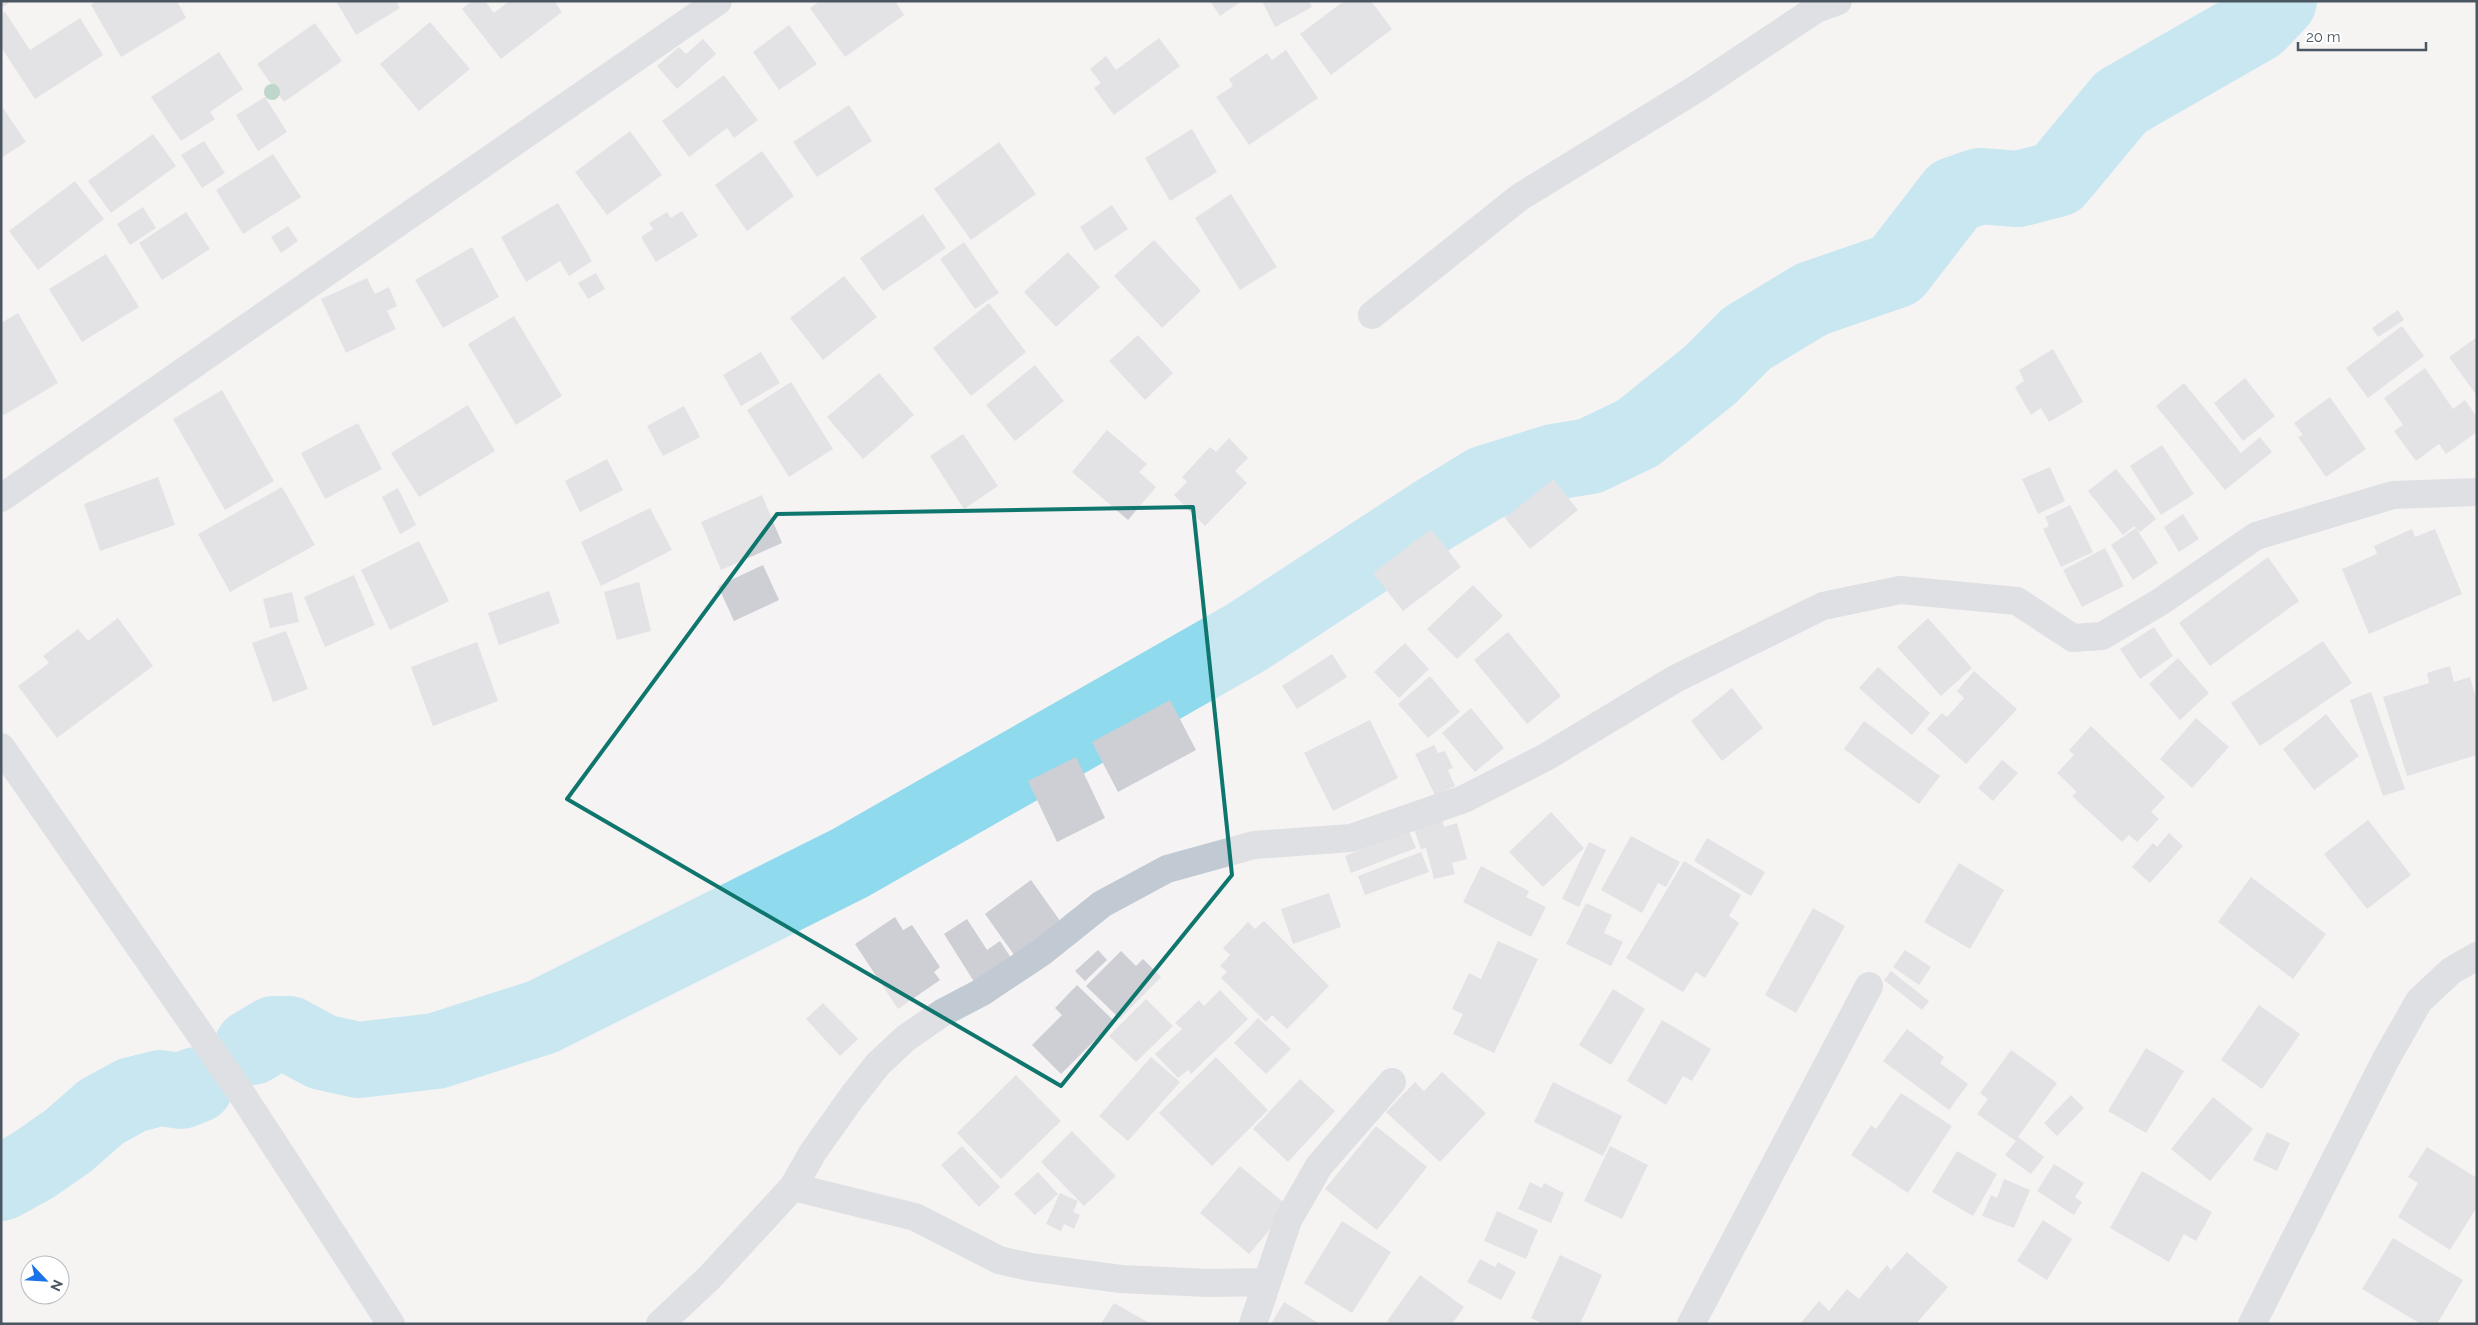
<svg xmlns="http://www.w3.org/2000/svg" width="2478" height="1325" font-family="Raleway,sans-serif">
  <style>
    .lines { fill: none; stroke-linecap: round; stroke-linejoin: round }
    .river { stroke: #90daee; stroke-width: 76 }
    .building { fill: #cdcfd5 }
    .minor { stroke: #c1cad2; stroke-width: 28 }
    .tertiary { stroke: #c1cad2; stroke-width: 28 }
    .tree { fill: #7bb799 }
    .marked { fill: none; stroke: #0f766e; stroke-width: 4; stroke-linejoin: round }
  </style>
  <rect width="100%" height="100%" fill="#f5f3f3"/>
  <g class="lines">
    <path class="river" d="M252 1047 274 1034H289L322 1052 358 1060 436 1051 542 1017 850 863 1247 637 1435 514 1486 483 1554 462 1590 456 1638 433 1710 375 1747 338 1812 299 1896 270 1954 195 1980 186 2018 189 2057 179 2121 102 2257 24 2279 1
      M1 1183 32 1166 68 1141 101 1112 132 1095 160 1088 181 1091 196 1085"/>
  </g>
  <path class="building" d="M1 1H12L1 8Z
    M96 1H177L186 18 121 57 91 5Z
    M336 1H396L400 8 356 35Z
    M472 1H485L494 13 509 1H554L562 12 501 59 462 9Z
    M820 1H895L904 15 845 57 810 8Z
    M1210 1H1242L1220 16Z
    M1262 1H1309L1312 7 1275 27Z
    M1344 1H1371L1392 29 1331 75 1300 34Z
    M5 12 30 50 80 18 103 55 35 99 1 47V14Z
    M430 22 470 69 419 111 380 64Z
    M315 23 342 61 284 102 257 64Z
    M789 25 817 64 779 90 753 52Z
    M1159 38 1180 66 1114 115 1094 88 1101 83 1090 69 1106 56 1116 70Z
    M703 39 716 54 677 89 657 66 679 47 686 54Z
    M1286 50 1318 98 1249 145 1216 97 1233 86 1229 79 1267 53 1272 60Z
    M219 52 243 89 210 112 215 119 181 141 151 97Z
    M724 75 758 120 734 138 727 128 689 157 662 121Z
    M265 97 287 132 258 151 236 115Z
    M1 105 26 142 1 158Z
    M849 105 872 141 817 177 793 142Z
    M1192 129 1217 172 1170 201 1145 158Z
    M630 131 662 175 607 215 575 172Z
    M153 134 176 166 111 213 88 181Z
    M204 141 225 173 202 188 181 155Z
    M999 142 1036 194 971 240 934 189Z
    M762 151 794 196 747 231 715 185Z
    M273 154 301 197 243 234 216 190Z
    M75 181 104 219 38 270 9 231Z
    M1231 194 1277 267 1240 290 1195 218Z
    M558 203 592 261 569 276 560 261 526 282 501 237Z
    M1112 205 1128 229 1095 251 1080 227Z
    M143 207 156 228 130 245 117 224Z
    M682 211 698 236 656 262 641 237 653 229 649 223 667 212 671 218Z
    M186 212 210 249 162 280 139 243Z
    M923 214 946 248 883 291 860 258Z
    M288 226 298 241 281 253 271 237Z
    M1154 240 1201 291 1162 328 1114 276Z
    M964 242 999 293 975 309 940 259Z
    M472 247 499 297 443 328 415 280Z
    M1068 252 1100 287 1056 327 1024 292Z
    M106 254 139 307 82 342 49 289Z
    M596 273 605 289 588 299 578 283Z
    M844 276 877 317 823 360 790 318Z
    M367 278 375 294 389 287 397 306 387 311 396 329 346 353 321 299Z
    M989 303 1026 352 971 396 933 348Z
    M2398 310 2404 320 2378 337 2372 328Z
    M18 313 58 383 4 415 1 411V323Z
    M514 316 562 396 516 425 468 344Z
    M2402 326 2424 356 2368 398 2346 368Z
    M1138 335 1173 373 1145 400 1109 361Z
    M2477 337V396L2449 357Z
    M2053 349 2083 402 2049 422 2041 408 2031 415 2015 387 2024 381 2019 370Z
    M761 352 780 383 741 406 723 375Z
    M1035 365 1064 401 1015 441 986 405Z
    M2425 368 2453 409 2465 400 2477 417V432L2446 454 2439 444 2416 461 2394 431 2403 425 2384 398Z
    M879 373 914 415 863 459 827 417Z
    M2245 378 2275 416 2243 441 2214 403Z
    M791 382 833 449 789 477 747 410Z
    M2184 383 2241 453 2260 437 2272 452 2225 490 2156 406Z
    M222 390 274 481 225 510 173 419Z
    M2330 397 2366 449 2326 477 2298 437 2303 435 2294 423Z
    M468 405 495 451 419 497 391 453Z
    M684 406 700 437 663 456 647 426Z
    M358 423 382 469 325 499 301 453Z
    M1107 430 1147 464 1139 472 1156 487 1128 520 1072 472Z
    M963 434 998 486 964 509 930 456Z
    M1229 438 1248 458 1235 471 1247 483 1205 526 1174 495 1187 482 1182 477 1210 447 1216 452Z
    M2162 445 2194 494 2161 515 2130 466Z
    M607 459 623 490 580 512 565 481Z
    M2050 467 2065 501 2038 514 2022 479Z
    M2116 469 2156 519 2140 532 2134 526 2123 535 2088 491Z
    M158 477 175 525 100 551 84 504Z
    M1553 479 1578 510 1530 549 1505 518Z
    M282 487 315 545 230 592 198 534Z
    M398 488 416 525 400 534 382 497Z
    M762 495 782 543 721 570 701 522Z
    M2070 505 2093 552 2061 567 2043 529 2049 526 2045 517Z
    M650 508 672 550 601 586 581 542Z
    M2183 514 2199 539 2179 552 2164 527Z
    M2136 528 2158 563 2133 580 2111 545Z
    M1431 529 1461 567 1403 611 1373 573Z
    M2412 529 2415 537 2435 529 2462 594 2369 634 2342 569 2377 554 2374 546Z
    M419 541 449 601 390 630 361 570Z
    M2105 548 2124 586 2082 607 2063 570Z
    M2268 557 2299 601 2210 666 2179 623Z
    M763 565 779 600 734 621 718 586Z
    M354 575 375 625 325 647 304 597Z
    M639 582 651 631 617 640 604 592Z
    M1473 585 1503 616 1457 659 1427 629Z
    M549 591 560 623 499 645 488 613Z
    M292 592 299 622 270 628 263 599Z
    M118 618 153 666 57 738 18 686 49 663 43 656 78 629 88 641Z
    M1928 618 1972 668 1941 696 1897 647Z
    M2154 627 2173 656 2140 679 2120 649Z
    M286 631 308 689 273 702 252 643Z
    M1508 632 1561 696 1527 724 1474 660Z
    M2323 641 2352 683 2260 746 2231 703Z
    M477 642 498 701 433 726 411 667Z
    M1405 643 1429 669 1399 698 1374 672Z
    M1332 654 1347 677 1297 709 1282 686Z
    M2178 658 2209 693 2180 720 2149 684Z
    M2450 666 2454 682 2470 677 2477 701V755L2407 776 2383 697 2429 683 2427 673Z
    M1878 667 1930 713 1912 735 1859 688Z
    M1974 671 2017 709 1966 764 1927 729 1942 713 1947 717 1964 698 1957 691Z
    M1430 676 1460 712 1428 738 1398 704Z
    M1732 688 1763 728 1722 761 1691 721Z
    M2371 692 2405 789 2383 796 2350 700Z
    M1170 700 1196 750 1118 792 1092 742Z
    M1471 708 1504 748 1475 772 1442 733Z
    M2326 714 2359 756 2314 790 2283 749Z
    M2196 718 2229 747 2192 788 2160 759Z
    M1370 720 1398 778 1333 811 1304 753Z
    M1864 721 1940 776 1919 804 1844 749Z
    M2091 726 2165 797 2151 812 2159 819 2137 842 2129 835 2122 842 2072 796 2077 792 2057 773 2074 755 2069 750Z
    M1434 745 1438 753 1445 751 1453 768 1448 770 1455 786 1435 795 1415 754Z
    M1076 757 1105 818 1057 842 1028 781Z
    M2002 760 2018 773 1993 801 1978 788Z
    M1551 812 1584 848 1543 887 1509 852Z
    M2368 820 2411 875 2367 909 2324 854Z
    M1443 821 1444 827 1457 823 1467 859 1452 863 1455 874 1434 879 1426 848 1421 849 1414 829Z
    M1409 831 1416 848 1351 873 1345 856Z
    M2169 833 2183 846 2150 883 2132 867 2153 843 2157 847Z
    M1631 836 1680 862 1666 887 1658 883 1642 913 1601 890Z
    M1707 838 1765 872 1751 896 1694 861Z
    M1589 842 1606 850 1579 907 1562 899Z
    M1421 852 1429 872 1365 895 1358 876Z
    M1684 861 1741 895 1729 916 1739 923 1705 978 1696 972 1683 992 1626 958Z
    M1959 863 2004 890 1970 949 1924 922Z
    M1481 866 1529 891 1526 897 1546 907 1531 937 1463 902Z
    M2251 877 2326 934 2293 979 2218 922Z
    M1031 880 1063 925 1017 959 985 914Z
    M1329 893 1341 927 1293 944 1281 909Z
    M1586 903 1612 915 1604 933 1623 942 1611 966 1566 944Z
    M1813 908 1845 926 1796 1013 1765 995Z
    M895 917 903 930 912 925 940 967 934 972 940 980 898 1009 855 944Z
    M967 919 987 950 1000 941 1015 964 978 988 944 934Z
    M1264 921 1329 986 1287 1029 1272 1015 1266 1022 1221 978 1227 972 1220 966 1230 955 1223 948 1248 922 1255 929Z
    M1498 941 1538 959 1494 1053 1453 1034 1463 1014 1452 1009 1469 973 1481 979Z
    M1098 950 1107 960 1085 981 1075 971Z
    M1905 950 1931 967 1919 985 1893 967Z
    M1121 951 1136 966 1143 959 1161 977 1120 1019 1086 986Z
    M1891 971 1929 1001 1922 1010 1884 980Z
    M1077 985 1114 1021 1061 1074 1032 1045 1062 1015 1055 1008Z
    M1613 989 1645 1009 1611 1065 1579 1045Z
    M1220 990 1248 1019 1191 1074 1188 1070 1178 1078 1155 1054 1182 1029 1175 1023 1199 1000 1204 1006Z
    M1146 999 1173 1026 1136 1062 1109 1036Z
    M823 1003 858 1039 840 1056 806 1019Z
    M2259 1005 2300 1034 2262 1089 2221 1060Z
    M1258 1018 1291 1049 1266 1074 1234 1043Z
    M1662 1020 1711 1049 1692 1081 1683 1076 1666 1105 1627 1081Z
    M1907 1029 1944 1057 1940 1063 1968 1084 1949 1110 1883 1061Z
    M2146 1048 2184 1071 2146 1133 2108 1111Z
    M2011 1050 2057 1083 2018 1137 2044 1157 2031 1174 2005 1155 2016 1141 1977 1114 1988 1099 1980 1093Z
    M1151 1057 1180 1082 1128 1141 1099 1116Z
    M1216 1057 1268 1110 1212 1166 1159 1113Z
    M1442 1072 1486 1113 1440 1162 1386 1112 1415 1082 1424 1091Z
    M1016 1075 1061 1121 1001 1179 957 1133Z
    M1300 1079 1335 1111 1288 1162 1253 1129Z
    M1553 1082 1622 1116 1603 1156 1534 1122Z
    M1901 1093 1952 1126 1908 1193 1851 1155 1871 1125 1876 1129Z
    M2071 1095 2084 1108 2057 1136 2044 1123Z
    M2213 1097 2253 1129 2210 1181 2171 1149Z
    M1376 1126 1427 1167 1377 1230 1325 1189Z
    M1072 1131 1116 1176 1084 1206 1041 1162Z
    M2267 1132 2290 1143 2277 1171 2253 1160Z
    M962 1146 1000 1187 979 1207 941 1165Z
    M1610 1146 1648 1165 1622 1219 1584 1201Z
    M2427 1147 2477 1178V1207L2450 1250 2398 1217 2418 1183 2408 1177Z
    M1957 1151 1997 1174 1973 1216 1932 1192Z
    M2054 1164 2084 1183 2075 1197 2082 1202 2074 1215 2037 1191Z
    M1240 1166 1289 1207 1249 1254 1200 1213Z
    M2142 1171 2212 1212 2196 1241 2184 1234 2169 1262 2110 1228Z
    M1038 1172 1058 1194 1035 1215 1014 1194Z
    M2004 1179 2030 1190 2014 1228 1982 1216 1991 1195 1997 1198Z
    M1530 1182 1542 1188 1544 1183 1564 1193 1551 1223 1518 1209Z
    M1060 1193 1078 1201 1073 1212 1080 1215 1074 1229 1064 1224 1061 1231 1046 1224Z
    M1497 1211 1538 1230 1526 1259 1484 1241Z
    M2043 1220 2072 1239 2047 1280 2017 1261Z
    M1342 1221 1391 1252 1352 1313 1304 1283Z
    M2393 1238 2463 1280 2437 1324H2421L2362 1289Z
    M1907 1252 1948 1287 1916 1324H1800L1819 1301 1829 1311 1847 1289 1859 1299 1887 1265 1891 1270Z
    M1560 1255 1602 1275 1580 1324H1544L1531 1318Z
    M1480 1259 1495 1267 1498 1262 1516 1272 1501 1300 1467 1282Z
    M1420 1275 1464 1307 1452 1324H1391L1387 1321Z
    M1284 1302 1320 1324H1271Z
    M1114 1303 1151 1324H1101Z"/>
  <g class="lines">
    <path class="minor" d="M1372 315 1520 197 1696 89 1816 9 1838 1
      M1 498 718 1
      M793 1187 915 1217 999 1260 1030 1267 1121 1279 1208 1283 1267 1282
      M660 1324 709 1278 793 1187 813 1152 852 1097 878 1064 906 1038 942 1013 982 992 1042 952 1102 904 1167 869 1254 845 1351 838 1464 799 1546 757 1675 679 1823 606 1900 590 2017 601 2073 638 2102 636 2160 602 2256 536 2393 495 2477 492
      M1253 1324 1288 1220 1319 1166 1392 1082
      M1691 1324 1869 986
      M2252 1324 2386 1059 2419 1001 2451 971 2477 956"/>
    <path class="tertiary" d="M1 747 243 1096 391 1324"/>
  </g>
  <circle class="tree" cx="272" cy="92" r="8"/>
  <path d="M0 0H2478V1325H0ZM1193 507 1232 875 1061 1086 567 799 777 514Z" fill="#f5f3f3" fill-opacity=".55" fill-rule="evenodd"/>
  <path class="marked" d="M1193 507 1232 875 1061 1086 567 799 777 514Z"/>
  <rect width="2478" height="1325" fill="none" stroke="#4a5661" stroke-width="5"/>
  <g transform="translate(45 1280) rotate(115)"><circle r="24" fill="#ffffff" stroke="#b7bbc0"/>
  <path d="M0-4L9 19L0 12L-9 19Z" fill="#1a73e8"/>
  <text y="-8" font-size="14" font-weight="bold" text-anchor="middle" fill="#4a5661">N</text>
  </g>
  <path d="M2298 42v8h128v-8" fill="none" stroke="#4a5661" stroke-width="2.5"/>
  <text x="2306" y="42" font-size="15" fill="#4a5661" stroke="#ffffff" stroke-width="4" paint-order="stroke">20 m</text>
</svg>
